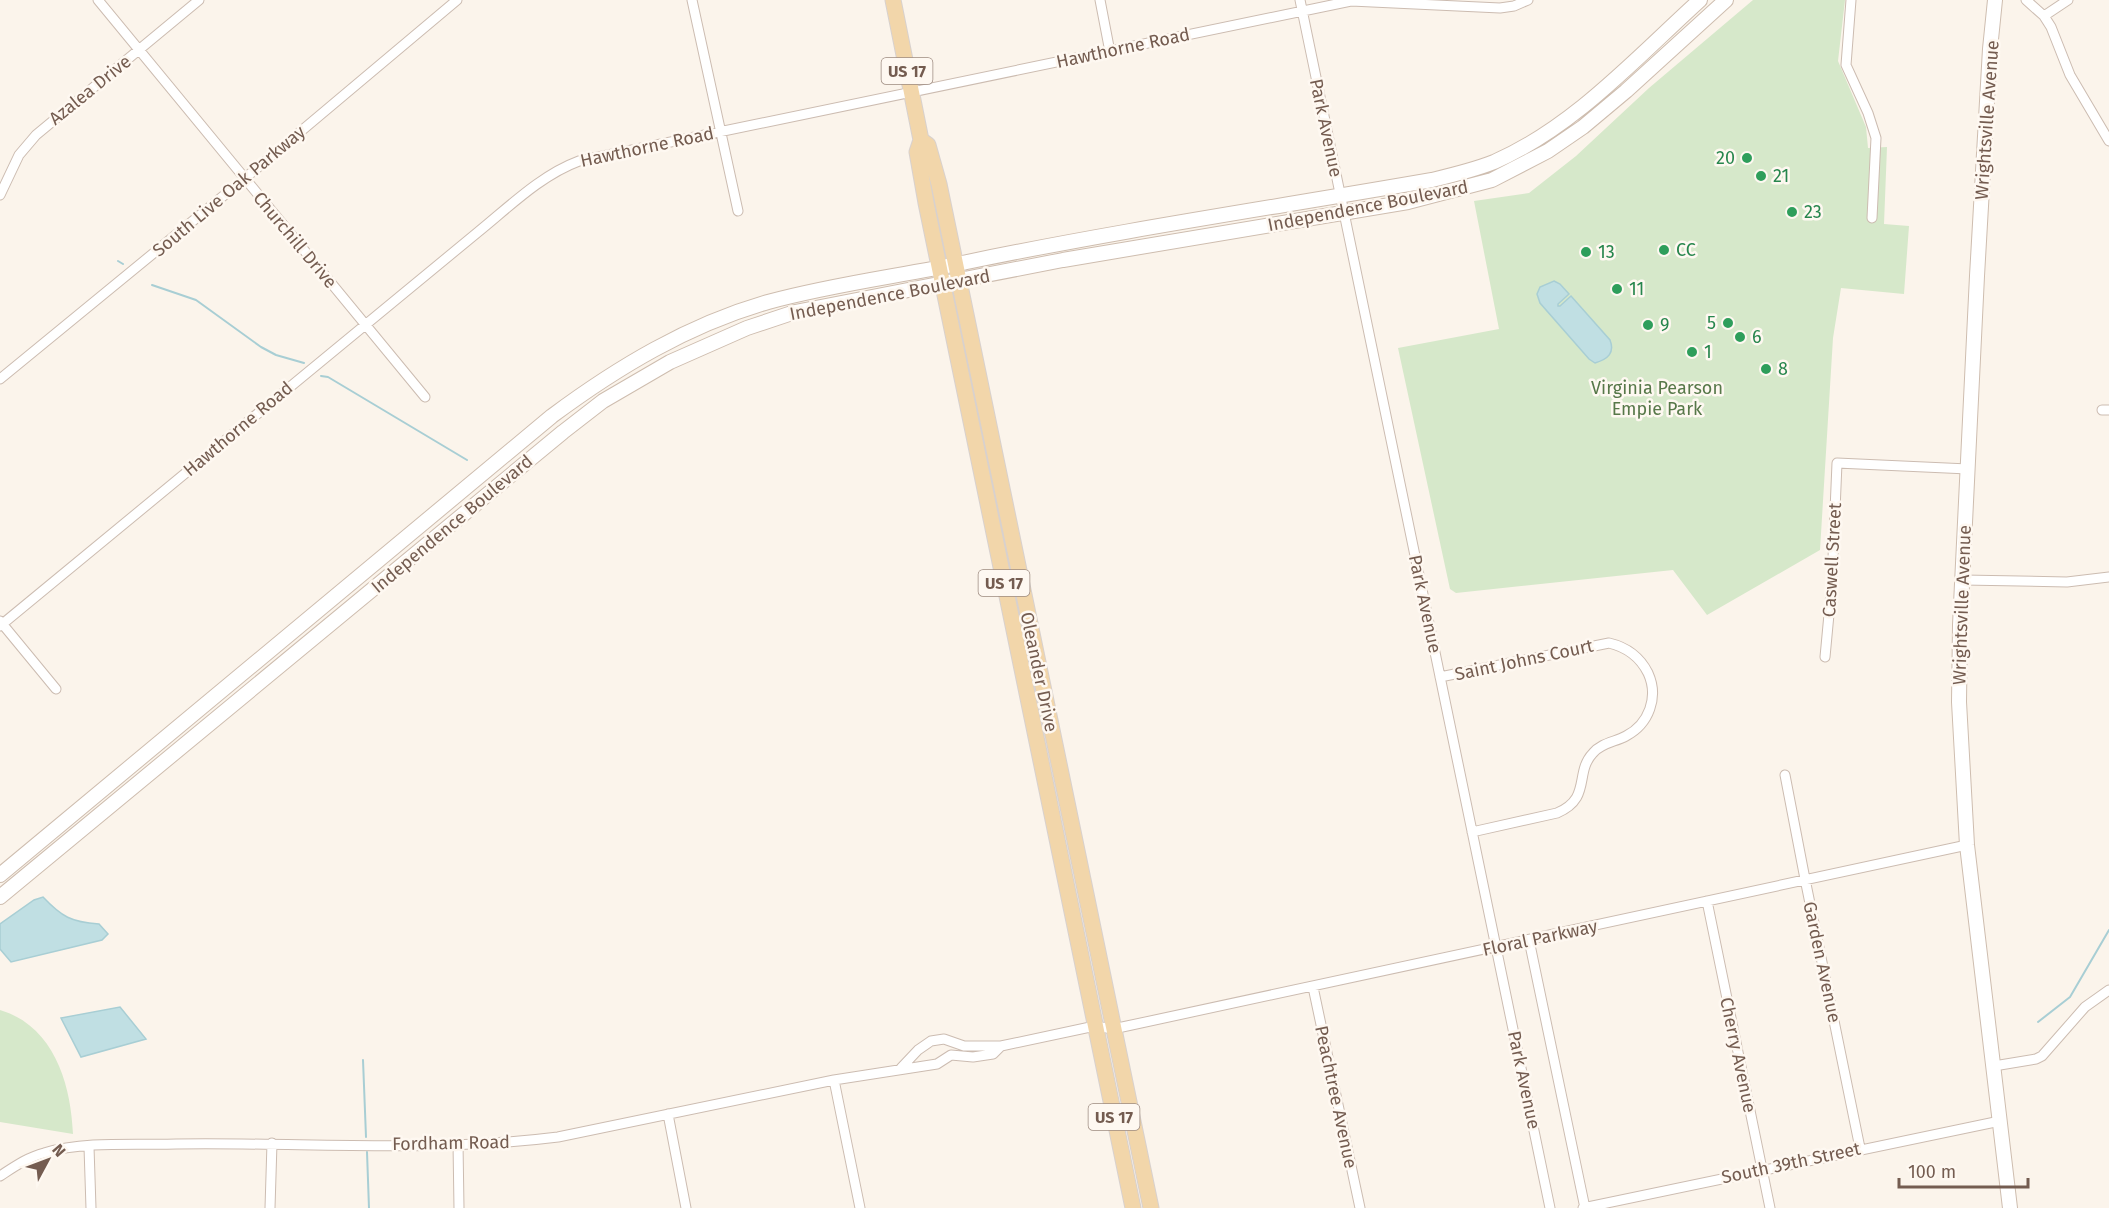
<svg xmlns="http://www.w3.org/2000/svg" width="2109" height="1208" font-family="'Fira Sans',sans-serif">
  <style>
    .green { fill: #d6e8ca }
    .water { fill: #c0dfe3; stroke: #a8ced4; stroke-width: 1.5 }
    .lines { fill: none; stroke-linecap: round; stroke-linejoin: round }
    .stream { stroke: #a8ced4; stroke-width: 2 }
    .street-casing { stroke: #ccbcb1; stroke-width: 11 }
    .secondary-casing { stroke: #cebdaf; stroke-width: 16 }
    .primary-casing { stroke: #d8d1ce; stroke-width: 17 }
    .street { stroke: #fff; stroke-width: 9 }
    .secondary { stroke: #fff; stroke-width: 14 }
    .primary { stroke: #f2d6aa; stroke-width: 15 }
    .leisure-dot { fill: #2e9e5b; stroke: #fef8f1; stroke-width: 2 }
    .labels { text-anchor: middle; stroke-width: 5; stroke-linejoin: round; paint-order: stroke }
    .shield { fill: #fef8f1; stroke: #9d8b80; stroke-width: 1.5 }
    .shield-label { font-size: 16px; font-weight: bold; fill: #745c50 }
    .street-label { font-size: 18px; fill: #745c50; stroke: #fef8f1 }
    .leisure-label { font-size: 18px; fill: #27864d; stroke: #fef8f1; text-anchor: start }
    .park-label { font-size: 18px; fill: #577849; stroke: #fef8f1 }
  </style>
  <rect width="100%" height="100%" fill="#fbf4eb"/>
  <path class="green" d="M1753 0H1845L1838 61 1866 127 1868 148 1887 147 1884 224 1909 226 1904 294 1841 288 1833 338 1820 550 1707 615 1673 570 1456 593 1450 589 1398 348 1499 329 1474 201 1529 193 1576 156 1649 88Z
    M0 1010C54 1026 71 1084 73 1134L0 1122Z"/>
  <path class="water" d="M1554 281 1560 284 1569 294 1558 304V306H1560L1571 296 1610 340C1615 353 1608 359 1595 363L1589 359 1540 303 1537 294 1540 287Z
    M43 897C62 917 71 922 99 924L108 934 102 940 11 962 0 949V924L34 900Z
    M120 1007 146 1039 81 1057 61 1018Z"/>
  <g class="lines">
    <path class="stream" d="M118 261 123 264
      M152 285 196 300 261 347 276 355 304 363
      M321 376 328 377 467 460
      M2038 1022 2070 997 2109 930
      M363 1060 366 1137
      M367 1152 369 1208"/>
    <defs>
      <path id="street" d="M98 0 425 397
        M692 0 738 211
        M1100 0 1110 52
        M1300 0 1550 1208
        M1851 0 1846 65 1868 113 1876 138 1872 218
        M2026 0 2044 16 2051 27 2070 75 2109 141
        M2044 16 2068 0
        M0 195 19 155 36 135 199 0
        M0 379 244 179 457 0
        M2102 410H2109
        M1963 580 2067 582 2109 577
        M0 621 56 689
        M0 626 478 232C509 207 541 175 579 161L1351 1 1500 8 1514 6 1528 0
        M1825 657 1832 582 1837 463 1968 469
        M1440 677 1609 643C1626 647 1640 657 1648 673 1659 697 1649 724 1626 736 1615 742 1601 743 1593 753 1574 773 1592 798 1557 813L1472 832
        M1785 775 1805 879 1860 1148
        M1707 901 1770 1208
        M1529 940 1585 1208
        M1313 987 1360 1208
        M1994 1066 2036 1059 2042 1056 2085 1007 2109 990
        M901 1068 918 1050 931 1041 944 1039 964 1046H1001L1095 1026 1113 1029 1967 845
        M834 1080 860 1208
        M668 1114 686 1208
        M458 1143 459 1208
        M89 1147 91 1208
        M0 1176C14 1167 28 1157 44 1153 84 1141 134 1145 176 1144 302 1142 432 1153 558 1137L834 1080 937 1064 951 1055 973 1057 993 1054 1001 1046
        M270 1208 272 1143
        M1583 1208 2000 1121"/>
      <path id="secondary" d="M1995 0 1990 49 1977 276 1960 625 1959 702 1967 845 2010 1208
        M0 875 552 416C618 367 688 325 768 302 833 284 901 276 967 262 1121 230 1277 207 1432 180 1453 175 1474 170 1494 162 1574 127 1636 58 1700 0
        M0 897 563 432 603 401 670 362 747 328 795 312 1063 260 1408 202 1492 180 1548 151 1583 127 1626 91 1726 0"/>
      <path id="primary" d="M893 0 921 140 917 152 926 203 1133 1208
        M921 140 928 145 939 184 1151 1208"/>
    </defs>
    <use href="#street" class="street-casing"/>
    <use href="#secondary" class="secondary-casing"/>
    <use href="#primary" class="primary-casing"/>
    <use href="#street" class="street"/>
    <use href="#secondary" class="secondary"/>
    <use href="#primary" class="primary"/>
  </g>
  <g class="leisure-dot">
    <circle cx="1747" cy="158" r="6"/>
    <circle cx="1761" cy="176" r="6"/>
    <circle cx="1792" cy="212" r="6"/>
    <circle cx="1664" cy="250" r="6"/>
    <circle cx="1586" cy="252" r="6"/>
    <circle cx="1617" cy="289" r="6"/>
    <circle cx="1728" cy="323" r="6"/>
    <circle cx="1648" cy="325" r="6"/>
    <circle cx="1740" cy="337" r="6"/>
    <circle cx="1692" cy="352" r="6"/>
    <circle cx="1766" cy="369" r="6"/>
  </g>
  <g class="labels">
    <g class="shield">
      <rect x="881.5" y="58" width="51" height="26" rx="4.5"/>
      <rect x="978.5" y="570" width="51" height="26" rx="4.5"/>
      <rect x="1088.5" y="1104" width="51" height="26" rx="4.5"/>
    </g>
    <g class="shield-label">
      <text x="907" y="77">US 17</text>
      <text x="1004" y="589">US 17</text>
      <text x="1114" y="1123">US 17</text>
    </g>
    <g class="street-label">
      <text transform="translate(1123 48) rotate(-12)" y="6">Hawthorne Road</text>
      <text transform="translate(90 90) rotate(-39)" y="6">Azalea Drive</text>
      <text transform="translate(1987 120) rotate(-86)" y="6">Wrightsville Avenue</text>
      <text transform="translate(1326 128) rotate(78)" y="6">Park Avenue</text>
      <text transform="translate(647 147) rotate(-12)" y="6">Hawthorne Road</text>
      <text transform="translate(229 191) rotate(-40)" y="6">South Live Oak Parkway</text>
      <text transform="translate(1368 206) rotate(-11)" y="6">Independence Boulevard</text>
      <text transform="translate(295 240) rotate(50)" y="6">Churchill Drive</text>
      <text transform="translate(890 295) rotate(-11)" y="6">Independence Boulevard</text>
      <text transform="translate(238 429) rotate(-40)" y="6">Hawthorne Road</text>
      <text transform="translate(452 524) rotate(-40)" y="6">Independence Boulevard</text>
      <text transform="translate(1832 560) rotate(-87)" y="6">Caswell Street</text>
      <text transform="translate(1425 604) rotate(78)" y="6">Park Avenue</text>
      <text transform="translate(1962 605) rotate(-88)" y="6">Wrightsville Avenue</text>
      <text transform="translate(1524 660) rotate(-12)" y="6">Saint Johns Court</text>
      <text transform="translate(1039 672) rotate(78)" y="6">Oleander Drive</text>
      <text transform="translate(1540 938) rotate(-12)" y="6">Floral Parkway</text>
      <text transform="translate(1822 962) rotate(78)" y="6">Garden Avenue</text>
      <text transform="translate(1738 1055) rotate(78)" y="6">Cherry Avenue</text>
      <text transform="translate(1524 1080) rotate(78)" y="6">Park Avenue</text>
      <text transform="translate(1336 1097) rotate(78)" y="6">Peachtree Avenue</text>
      <text transform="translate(451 1143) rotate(-1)" y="6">Fordham Road</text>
      <text transform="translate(1791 1163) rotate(-12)" y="6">South 39th Street</text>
    </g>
    <g class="leisure-label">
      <text x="1735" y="164" text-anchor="end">20</text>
      <text x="1773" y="182">21</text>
      <text x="1804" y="218">23</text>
      <text x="1676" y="256">CC</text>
      <text x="1598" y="258">13</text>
      <text x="1629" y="295">11</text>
      <text x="1716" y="329" text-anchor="end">5</text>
      <text x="1660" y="331">9</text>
      <text x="1752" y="343">6</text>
      <text x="1704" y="358">1</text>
      <text x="1778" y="375">8</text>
    </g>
    <g class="park-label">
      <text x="1657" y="394">Virginia Pearson<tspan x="1657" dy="21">Empie Park</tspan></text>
    </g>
  </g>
  <g transform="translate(48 1160) rotate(49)" stroke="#fef8f1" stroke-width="4.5" paint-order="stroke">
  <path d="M0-4.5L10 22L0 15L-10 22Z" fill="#745c50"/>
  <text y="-9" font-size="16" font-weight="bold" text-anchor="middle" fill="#745c50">N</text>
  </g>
  <path d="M1899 1178v9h129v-9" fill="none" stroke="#745c50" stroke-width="3"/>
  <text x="1908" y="1178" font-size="18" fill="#745c50" stroke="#fef8f1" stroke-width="4.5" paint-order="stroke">100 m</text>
</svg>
